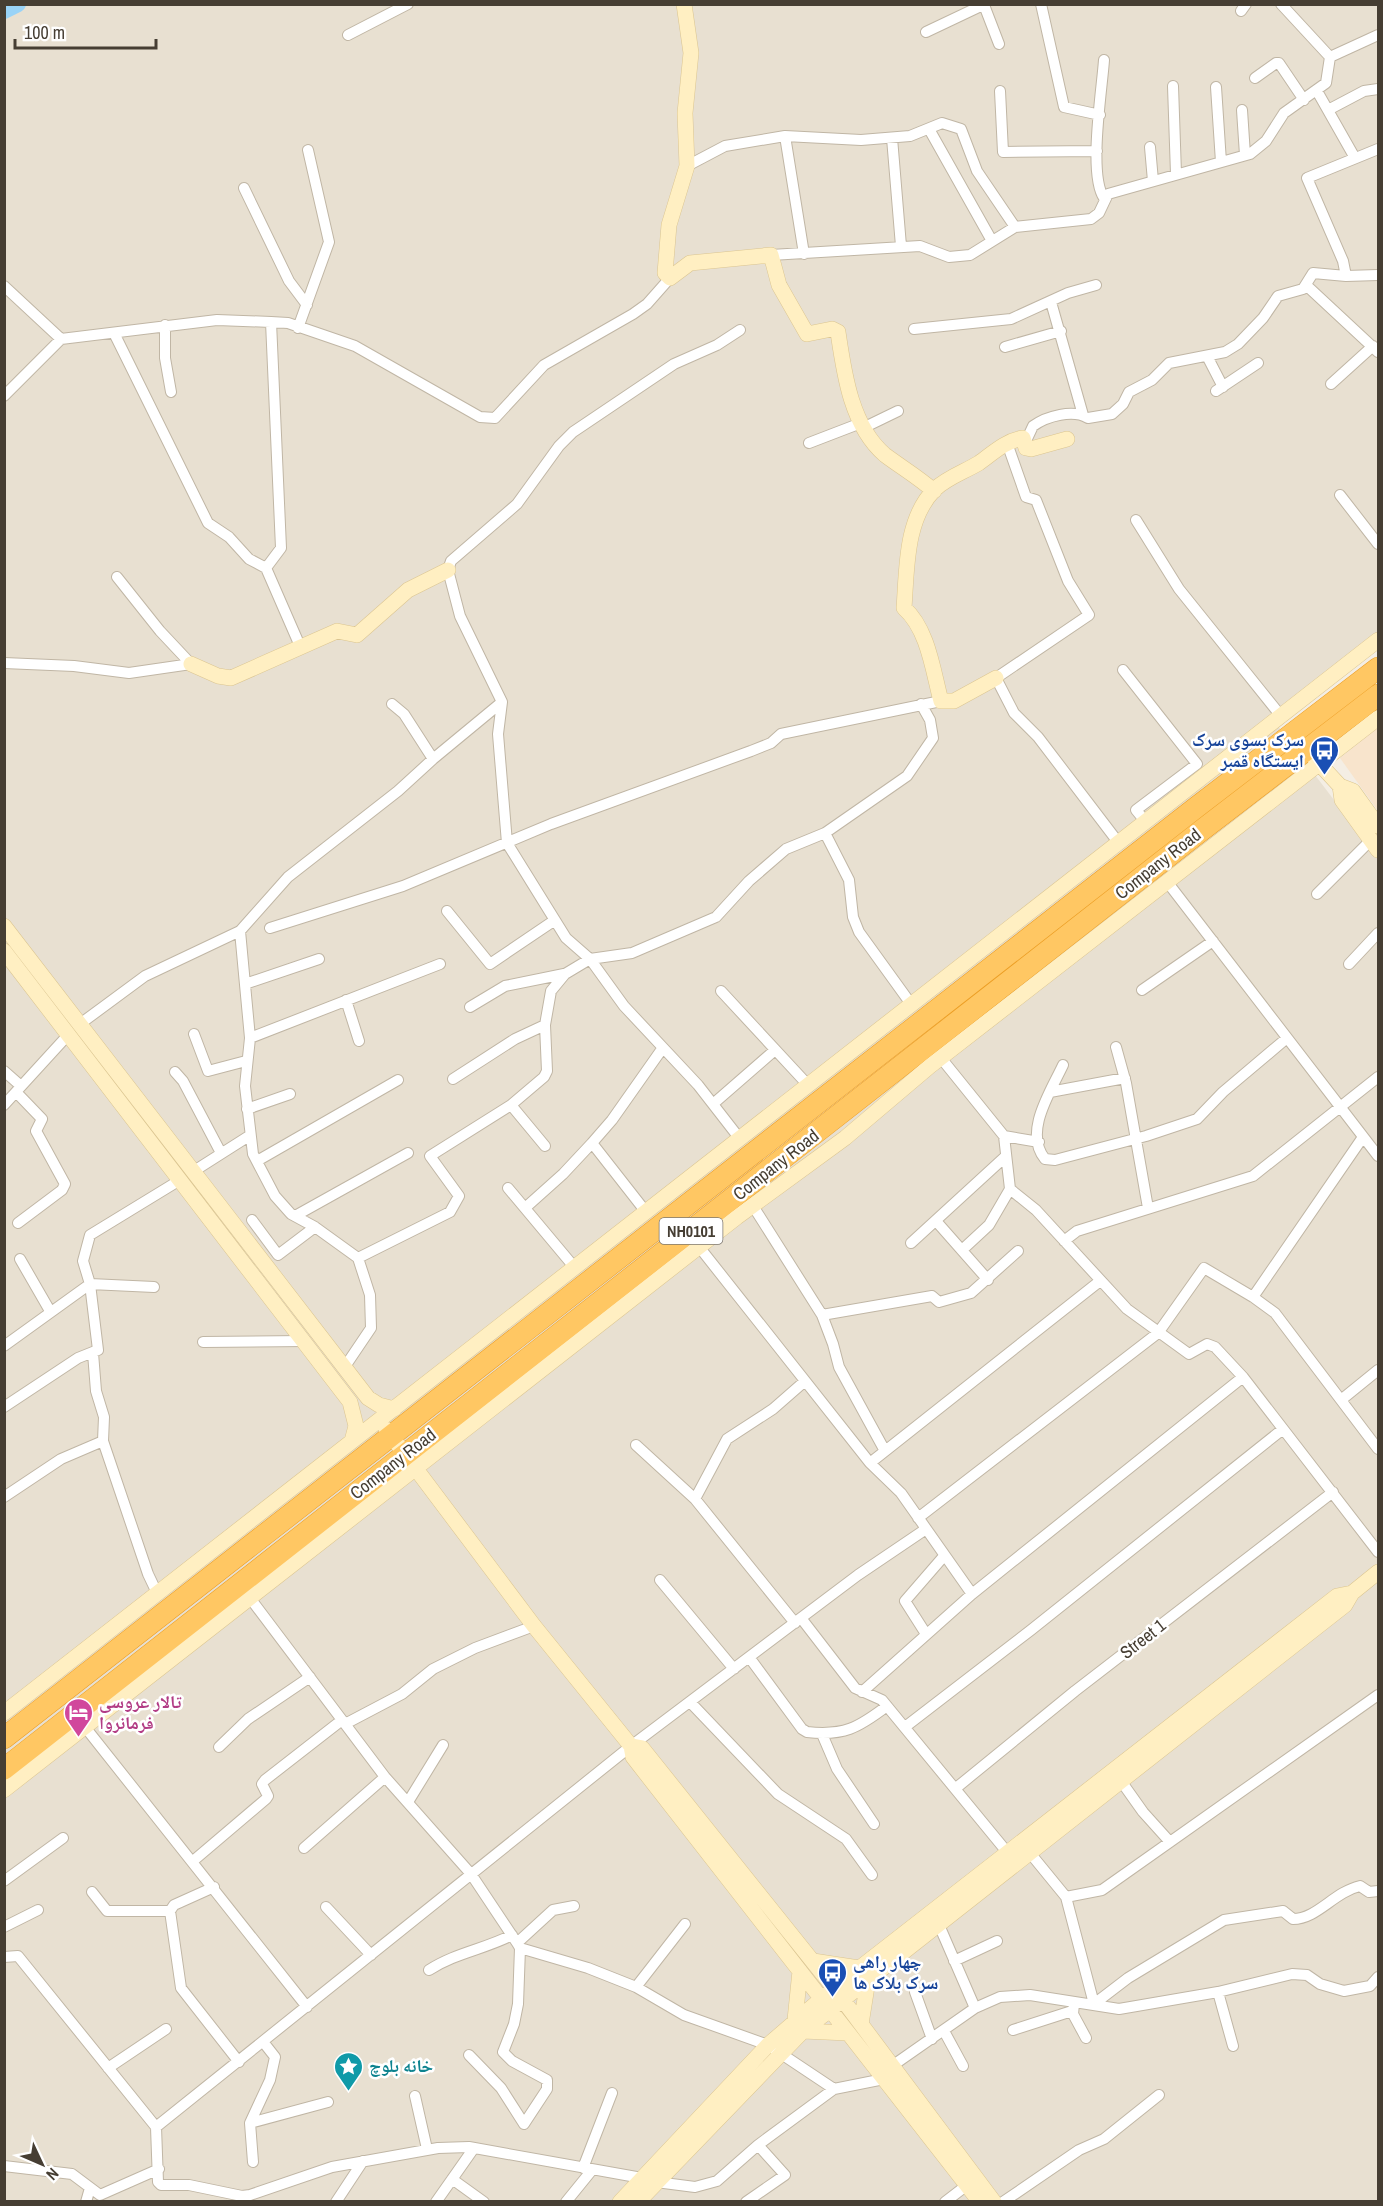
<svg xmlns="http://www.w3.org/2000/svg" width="1383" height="2206" font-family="'Archivo Narrow','Noto Naskh Arabic',sans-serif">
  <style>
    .residential { fill: #e8e0d1 }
    .commercial { fill: #f8e4cc }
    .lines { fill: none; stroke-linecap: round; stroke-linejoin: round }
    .river { stroke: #99d3f7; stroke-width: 16 }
    .street-casing { stroke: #c0b6a5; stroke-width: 12 }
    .secondary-casing { stroke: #dbc591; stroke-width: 16 }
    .highway-casing { stroke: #ec9e25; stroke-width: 22 }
    .street { stroke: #fff; stroke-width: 10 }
    .secondary { stroke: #ffefc2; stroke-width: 15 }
    .highway { stroke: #ffc763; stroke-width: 21 }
    .labels { text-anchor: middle; stroke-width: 5; stroke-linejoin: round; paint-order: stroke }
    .shield { fill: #fff; stroke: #7e7870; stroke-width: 1.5 }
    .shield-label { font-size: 16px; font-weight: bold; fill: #463e33 }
    .transit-label { font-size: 18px; font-weight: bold; fill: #164399; stroke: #fff; text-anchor: end }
    .street-label { font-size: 18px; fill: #463e33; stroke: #fff }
    .hotel-label { font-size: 18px; font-weight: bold; fill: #b23c85; stroke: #fff; text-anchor: start }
    .culture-label { font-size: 18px; font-weight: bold; fill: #0d838f; stroke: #fff; text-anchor: start }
  </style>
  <rect width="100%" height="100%" fill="#f4eee4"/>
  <path class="residential" d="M5 5H1378V635L1271 717 1378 858V2201L5 2202Z"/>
  <path class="commercial" d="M1378 727V811L1340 758Z"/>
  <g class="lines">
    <path class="river" d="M4 11 18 4"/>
    <defs>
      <path id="street" d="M1041 4 1064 107 1100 115
        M984 5 999 44
        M1241 11 1246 4
        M926 32 985 4
        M348 35 408 4
        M1330 57 1378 35
        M1255 78 1276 63H1279L1304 100
        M1173 86 1176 174
        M1216 87 1221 162
        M1000 91 1003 152 1097 151
        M1317 91 1355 158
        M1242 110 1245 155
        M1328 110 1364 91 1378 89
        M929 129 992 241
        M785 136 804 254
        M892 138 901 246
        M1150 147 1153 181
        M687 166 725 146 785 136 861 140 910 136 942 123 961 129 977 171 1015 227
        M244 188 289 281 307 305
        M1104 198C1088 175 1102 90 1104 60
        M771 255 920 246 949 257 970 255 1015 227 1091 219 1099 213 1108 194 1250 154 1266 141 1284 113 1326 83 1330 57 1281 4
        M1346 276 1343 261 1307 178 1378 149
        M1306 285 1378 352
        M4 286 61 339
        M1051 302 1083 415
        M165 325V358L171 392
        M298 328 329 242 308 150
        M914 329 1011 319 1068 293 1096 285
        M114 333 208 523 229 537 249 559 266 568 300 646
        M1005 347 1061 331
        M1207 356 1223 387
        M1331 384 1373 346
        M1216 391 1258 363
        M4 396 61 339 217 320 271 322 288 323 355 346 480 417 495 418 544 365 633 314 647 304 670 278
        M865 427 898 411
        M1026 441 1033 426C1047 416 1073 409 1088 418L1112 414 1123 404 1129 392 1152 380 1169 363 1225 352 1238 344 1263 318 1278 296 1303 289 1313 273 1346 276 1378 275
        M809 443 861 423
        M1007 443 1026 497 1036 500 1068 581 1089 615 996 678 1014 713 1038 737 1118 842
        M1340 495 1378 544
        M1136 520 1179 589 1281 716
        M266 568 281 548 271 322
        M117 577 160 631 191 664
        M4 663 74 666 129 673 191 664
        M1123 670 1197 764 1136 810 1145 821
        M392 704 404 714 433 759
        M825 833 849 880 853 917 859 932 911 1004
        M1168 883 1378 1156
        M1317 894 1371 840
        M447 911 490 964 555 920
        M270 928 403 886 551 824 751 751 771 743 781 734 941 701
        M240 931 250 1038 245 1086 253 1154 275 1196 291 1214 315 1227 358 1258 370 1295 371 1328 344 1368
        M1349 964 1378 933
        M245 984 319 959
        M1142 990 1213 941
        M721 991 808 1085
        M346 1000 359 1041
        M470 1007 505 986 564 974
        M80 1024 145 976 240 931 288 877 398 791 433 759 502 702
        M194 1034 208 1071 246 1061
        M250 1038 440 964
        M1116 1047 1126 1083 1148 1208
        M941 1058 1004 1136 1010 1189 1036 1210 1127 1309 1189 1354 1207 1344 1215 1347 1243 1377 1378 1552
        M1063 1065C1051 1091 1023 1132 1045 1159L1055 1160 1146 1136 1197 1119 1223 1092 1287 1038
        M4 1071 21 1086
        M175 1072 183 1081 221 1153
        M453 1079 515 1039 545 1025
        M16 1092 42 1119 36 1131 65 1184 62 1190 18 1223
        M1050 1092 1125 1078
        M713 1104 775 1050
        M4 1105 68 1035
        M511 1105 545 1146
        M247 1109 290 1094
        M1004 1136 1039 1142
        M740 1139 698 1085 624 1006 590 959 566 938 507 843 498 734 502 702 460 616 448 570 451 561 517 504 559 446 573 432 674 364 717 345 740 330
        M257 1161 398 1080
        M194 1171 249 1136
        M508 1188 575 1268
        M753 1206 822 1315 833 1344 839 1367 885 1451
        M525 1208 563 1174 592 1143
        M646 1212 592 1143 612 1120 662 1049
        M295 1216 408 1153
        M252 1220 278 1255 315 1227
        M936 1221 988 1280
        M1064 1241 1077 1231 1253 1176 1378 1077
        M911 1243 1006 1156
        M700 1248 870 1463 901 1493 972 1594
        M962 1250 989 1225 1010 1189
        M358 1258 450 1212 459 1196 430 1156 511 1105 544 1077 547 1071 545 1025 551 991 565 974 590 959 632 953 716 917 749 881 786 849 825 833 907 776 933 738 930 720 921 704
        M20 1259 50 1311
        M1253 1297 1363 1137
        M822 1315 932 1296 939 1302 971 1293 1018 1251
        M203 1342 305 1341
        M4 1346 90 1284 154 1287
        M93 1353 96 1391 104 1417 103 1441 148 1574 158 1595
        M1341 1400 1378 1370
        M4 1407 78 1358 98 1350 90 1284 83 1261 90 1235 180 1180
        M636 1445 695 1499 795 1623
        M870 1463 1100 1281
        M4 1497 61 1459 103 1441
        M695 1499 727 1439 773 1409 805 1381
        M918 1518 1158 1333 1204 1268 1253 1297 1275 1313 1378 1449
        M660 1580 734 1669
        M250 1598 385 1777 471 1874 517 1943 520 1948 518 2004 514 2024 503 2052 512 2061 547 2080V2089L524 2124 501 2088 469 2055
        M801 1618 855 1688 882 1700 1007 1852
        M926 1634 905 1601 944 1556
        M749 1657 802 1729 807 1732C844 1736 858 1728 887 1706
        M862 1692 972 1594 1243 1377
        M690 1702 778 1794 846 1839 872 1875
        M345 1724 402 1694 433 1669 475 1648 534 1626
        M85 1727 307 2007
        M905 1727 1031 1630 1283 1429
        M822 1734 837 1769 874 1824
        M219 1747 248 1719 310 1677
        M1121 1781 1143 1812 1170 1842
        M956 1788 1075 1691 1333 1492
        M408 1802 443 1745
        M304 1848 385 1777
        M1030 1853 1066 1897 1094 2004 1128 1978 1224 1920 1283 1911 1293 1919C1317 1919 1334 1892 1360 1886L1369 1892 1378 1891
        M193 1861 266 1799 268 1796 262 1784 265 1780 342 1720
        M4 1881 63 1838
        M92 1892 107 1911H170
        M1066 1897 1102 1890 1378 1695
        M326 1907 371 1955
        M170 1911 181 1988 239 2062
        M170 1911 174 1905 214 1887
        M939 1925 975 2008
        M4 1927 38 1910
        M517 1943 553 1910 574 1906
        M520 1948 588 1968 636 1987 684 2015 768 2045 834 2089
        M4 1957 18 1956 156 2127 158 2182 161 2185H189L242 2196 250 2195 332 2167 438 2148 469 2147 642 2178
        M954 1961 997 1941
        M429 1970C455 1953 485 1949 512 1935
        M636 1987 685 1924
        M915 1992 932 2039
        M1218 1992 1233 2046
        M1074 2004 1073 2014 1086 2038
        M1013 2030 1072 2011
        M944 2031 963 2066
        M892 2066 975 2008 1000 1997 1030 1995 1119 2009 1218 1992 1292 1974 1307 1975 1320 1984 1344 1991 1370 1986 1378 1977
        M108 2068 166 2029
        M415 2096 427 2149
        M250 2123 328 2102
        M156 2127 631 1746 858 1575 926 1529
        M253 2162 250 2123 270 2080 275 2057 264 2043
        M4 2166 72 2174 100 2195 159 2169
        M583 2168 612 2093
        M452 2179 484 2202
        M656 2182 695 2187 717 2181 758 2145 834 2089 884 2079
        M86 2202 90 2188
        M336 2202 363 2161
        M436 2202 474 2148
        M566 2202 592 2170
        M746 2202 785 2175 758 2145
        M945 2202 971 2182
        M1003 2202 1079 2150 1104 2139 1159 2095"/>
      <path id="secondary" d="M684 4 691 53 685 113 687 166 669 225 665 273 670 278 690 263 771 255 779 285 807 334 832 329 838 332C844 373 851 426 885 455 901 467 918 477 934 491
        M191 664 218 676 231 678 337 631 357 635 408 590 448 570
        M996 678 954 701H941C933 671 928 629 904 608 907 569 905 519 935 489 948 477 964 472 979 463 993 453 1005 441 1023 438L1026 448 1031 449 1067 439
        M1314 758 1340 786 1353 791 1378 826
        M1340 786 1342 800 1378 850
        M4 926 368 1398 379 1405 394 1409
        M4 951 350 1402 356 1426 352 1441
        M386 1429 534 1626 631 1746 633 1757 980 2202
        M4 1713 1378 640
        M631 1746 642 1748 834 1988 994 2202
        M4 1790 737 1217 845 1138 930 1066 1378 718
        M813 1961 859 1968 868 1980 861 2024
        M800 1971 795 2020 803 2031 848 2033
        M620 2202 768 2045 834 1988 1337 1596 1352 1593
        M638 2202 803 2031 1345 1605 1352 1593 1378 1572"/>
      <path id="highway" d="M4 1738 1198 806 1378 668
        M4 1769 1202 830 1378 695"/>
    </defs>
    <use href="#street" class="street-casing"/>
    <use href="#secondary" class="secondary-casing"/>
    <use href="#highway" class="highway-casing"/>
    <use href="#street" class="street"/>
    <use href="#secondary" class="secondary"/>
    <use href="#highway" class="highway"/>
  </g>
  <defs>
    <symbol id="bus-pin" viewBox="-11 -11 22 30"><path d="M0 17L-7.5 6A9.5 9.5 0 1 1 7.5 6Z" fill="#1a4fb4" stroke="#fff"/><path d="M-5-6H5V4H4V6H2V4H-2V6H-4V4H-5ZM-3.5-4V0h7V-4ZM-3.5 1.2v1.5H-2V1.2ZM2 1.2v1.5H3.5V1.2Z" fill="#fff"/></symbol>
    <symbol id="hotel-pin" viewBox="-11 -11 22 30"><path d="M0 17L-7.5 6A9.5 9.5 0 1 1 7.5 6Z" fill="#d1479c" stroke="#fff"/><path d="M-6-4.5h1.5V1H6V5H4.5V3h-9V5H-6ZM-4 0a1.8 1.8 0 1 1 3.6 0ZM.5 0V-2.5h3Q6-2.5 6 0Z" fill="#fff"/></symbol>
    <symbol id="sight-pin" viewBox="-11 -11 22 30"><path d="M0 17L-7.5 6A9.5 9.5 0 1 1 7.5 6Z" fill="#0f9aa8" stroke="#fff"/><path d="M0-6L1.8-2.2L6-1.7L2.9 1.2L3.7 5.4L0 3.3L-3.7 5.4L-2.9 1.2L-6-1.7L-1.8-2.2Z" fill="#fff"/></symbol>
  </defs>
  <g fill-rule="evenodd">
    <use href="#bus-pin" x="1308" y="734" width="33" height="45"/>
    <use href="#hotel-pin" x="62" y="1696" width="33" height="45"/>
    <use href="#bus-pin" x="816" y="1956" width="33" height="45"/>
    <use href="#sight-pin" x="332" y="2050" width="33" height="45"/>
  </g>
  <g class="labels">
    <rect class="shield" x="659.5" y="1218" width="63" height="26" rx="4.5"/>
    <g class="shield-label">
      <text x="691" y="1237">NH0101</text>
    </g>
    <g class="transit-label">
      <text x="1304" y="746">سرک بسوی سرک<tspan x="1304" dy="21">ایستگاه قمبر</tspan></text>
      <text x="853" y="1968" text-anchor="start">چهار راهی<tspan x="853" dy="21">سرک بلاک ها</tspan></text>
    </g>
    <g class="street-label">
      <text transform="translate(1158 864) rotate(-38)" y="6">Company Road</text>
      <text transform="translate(776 1165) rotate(-38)" y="6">Company Road</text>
      <text transform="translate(393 1464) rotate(-38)" y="6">Company Road</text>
      <text transform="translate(1143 1639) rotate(-38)" y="6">Street 1</text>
    </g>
    <g class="hotel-label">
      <text x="99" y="1708">تالار عروسی<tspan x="99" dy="21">فرمانروا</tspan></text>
    </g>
    <g class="culture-label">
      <text x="369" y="2072">خانه بلوچ</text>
    </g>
  </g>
  <rect width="1383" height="2206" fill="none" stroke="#463e33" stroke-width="12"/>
  <g transform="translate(42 2164) rotate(134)" stroke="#ffffff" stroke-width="4.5" paint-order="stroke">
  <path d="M0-4.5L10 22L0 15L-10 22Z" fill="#463e33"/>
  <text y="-9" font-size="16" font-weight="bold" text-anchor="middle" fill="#463e33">N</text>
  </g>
  <path d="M15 39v9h141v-9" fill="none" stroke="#463e33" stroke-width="3"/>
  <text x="24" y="39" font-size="18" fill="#463e33" stroke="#ffffff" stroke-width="4.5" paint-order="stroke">100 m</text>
</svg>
